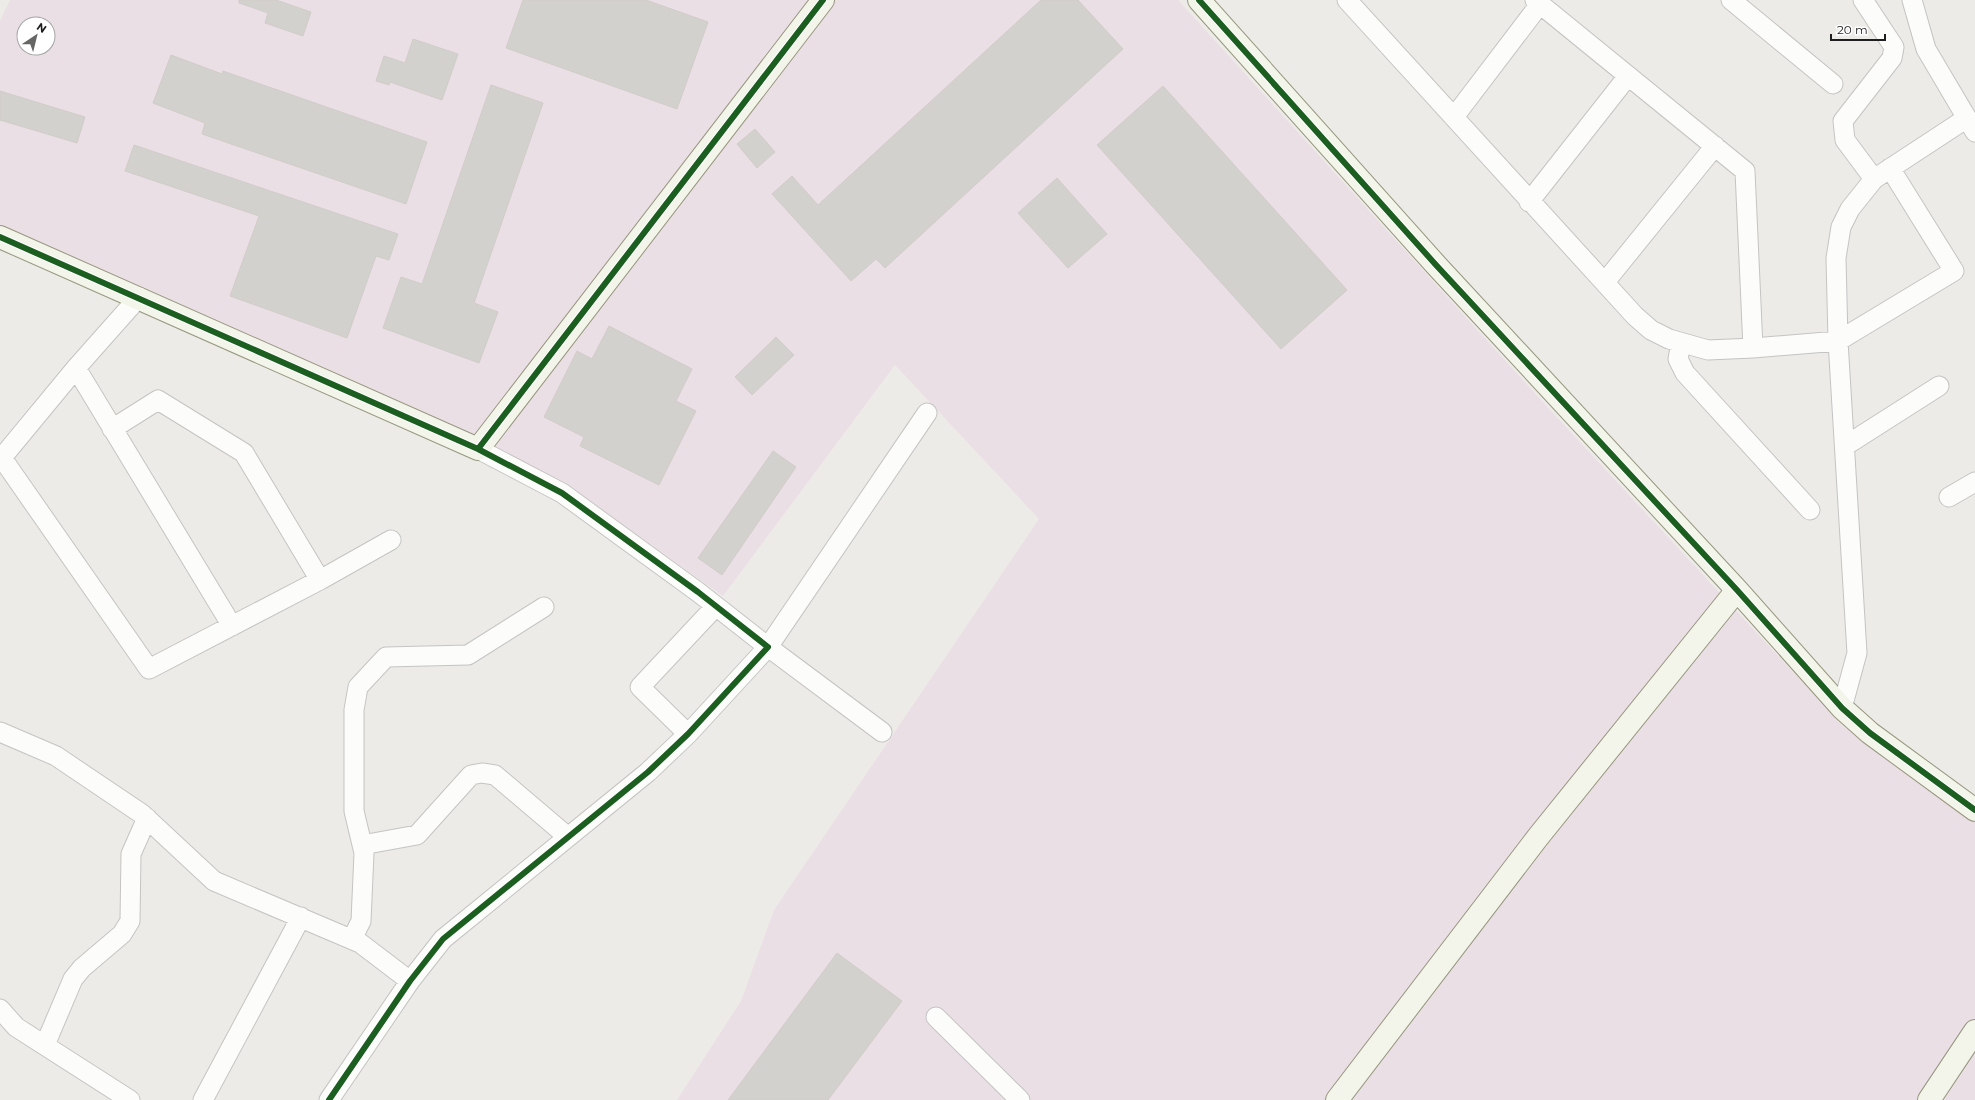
<svg xmlns="http://www.w3.org/2000/svg" width="1975" height="1100" font-family="Montserrat,sans-serif">
  <style>
    .industrial { fill: #ebdfe6; fill-rule: evenodd }
    .building { fill: #d3d1ce; stroke: #d0ccc8 }
    .lines { fill: none; stroke-linecap: round; stroke-linejoin: round }
    .street-casing { stroke: #c5c4c3; stroke-width: 21 }
    .secondary-casing { stroke: #96977e; stroke-width: 24 }
    .street { stroke: #fcfcfb; stroke-width: 19 }
    .secondary { stroke: #f3f4ea; stroke-width: 22 }
    .cycleway-casing { stroke: #fff; stroke-width: 8 }
    .cycleway { stroke: #1b5e20; stroke-width: 6 }
  </style>
  <rect width="100%" height="100%" fill="#edebe7"/>
  <path class="industrial" d="M10 0H1178L1540 399 1843 726 1975 820V1100H677L741 1001 774 910 1039 519 895 365 723 596 572 488 506 452 456 428 0 226V21ZM24 24H48V48H24Z"/>
  <path class="building" d="M239 0H276L311 12 303 36 265 23 268 13 239 3Z
    M523 0H646L708 22 677 109 506 48Z
    M1041 0H1078L1123 49 885 268 876 259 851 281 772 194 792 176 818 205Z
    M413 39 458 54 442 100 390 82 389 85 376 81 384 56 405 63Z
    M171 55 222 74 223 71 427 142 406 204 202 134 205 123 153 103Z
    M491 85 543 103 474 303 498 312 479 363 383 328 401 277 422 284Z
    M1163 86 1347 290 1281 349 1097 145Z
    M0 91 85 117 77 143 0 120Z
    M755 129 775 152 757 168 737 144Z
    M134 145 398 234 389 260 376 256 347 338 230 296 259 216 125 171Z
    M1057 178 1107 234 1068 268 1018 213Z
    M609 326 692 369 676 401 696 411 659 485 580 446 584 437 544 417 577 351 592 359Z
    M776 337 794 355 752 395 735 377Z
    M773 451 796 467 722 575 698 558Z
    M837 953 902 1001 828 1100H728Z"/>
  <g class="lines">
    <defs>
      <path id="street" d="M1347 0 1635 316 1651 330 1669 339 1708 350 1753 348 1838 341 1954 271 1890 168
        M1535 0 1745 171 1753 348
        M1731 0 1833 84
        M1863 0 1894 47 1892 58 1843 121 1845 140 1874 179
        M1912 0 1926 49 1975 132
        M1454 117 1540 4
        M1529 202 1628 76
        M1605 282 1715 146
        M1681 343 1678 359 1685 373 1810 510
        M76 368 232 626
        M112 429 158 400 244 453 320 580
        M1845 446 1939 386
        M2 458 149 669 320 580 391 540
        M0 460 76 368 139 297
        M1949 497 1975 482
        M1842 708 1857 653 1838 341 1836 258 1841 227 1850 209 1874 179 1967 118
        M0 732 56 756 142 814 214 881 360 943 410 981
        M882 732 768 647 927 413
        M688 734 640 687 716 606
        M362 845 417 835 471 775 482 773 495 775 568 837
        M352 939 361 921 364 853 354 811V710L358 687 386 657 468 655 544 607
        M0 1009 16 1027 130 1100
        M936 1017 1020 1100
        M45 1045 73 979 82 968 122 934 130 921 131 854 147 818
        M203 1100 301 917
        M329 1100 410 981 443 939 648 772 688 734 768 647 698 592 562 493 478 449"/>
      <path id="secondary" d="M1199 0 1436 265 1737 590 1842 708 1870 733 1975 810
        M0 237 478 449 823 0
        M1337 1100 1538 837 1737 590
        M1929 1100 1975 1031"/>
    </defs>
    <use href="#street" class="street-casing"/>
    <use href="#secondary" class="secondary-casing"/>
    <use href="#street" class="street"/>
    <use href="#secondary" class="secondary"/>
    <defs>
      <path id="cycleway" d="M1199 0 1436 265 1737 590 1842 708 1870 733 1975 810
        M0 237 478 449 823 0
        M329 1100 410 981 443 939 648 772 688 734 768 647 698 592 562 493 478 449"/>
    </defs>
    <use href="#cycleway" class="cycleway-casing"/>
    <use href="#cycleway" class="cycleway"/>
  </g>
  <g transform="translate(36 36) rotate(35)"><circle r="19" fill="#ffffff" stroke="#a5a5a5"/>
  <path d="M0-3L7 15L0 10L-7 15Z" fill="#666664"/>
  <text y="-6" font-size="11" font-weight="bold" text-anchor="middle" fill="#1e1e1e">N</text>
  </g>
  <path d="M1831 34v6h54v-6" fill="none" stroke="#1e1e1e" stroke-width="2"/>
  <text x="1837" y="34" font-size="12" fill="#1e1e1e" stroke="#ffffff" stroke-width="3" paint-order="stroke">20 m</text>
</svg>
